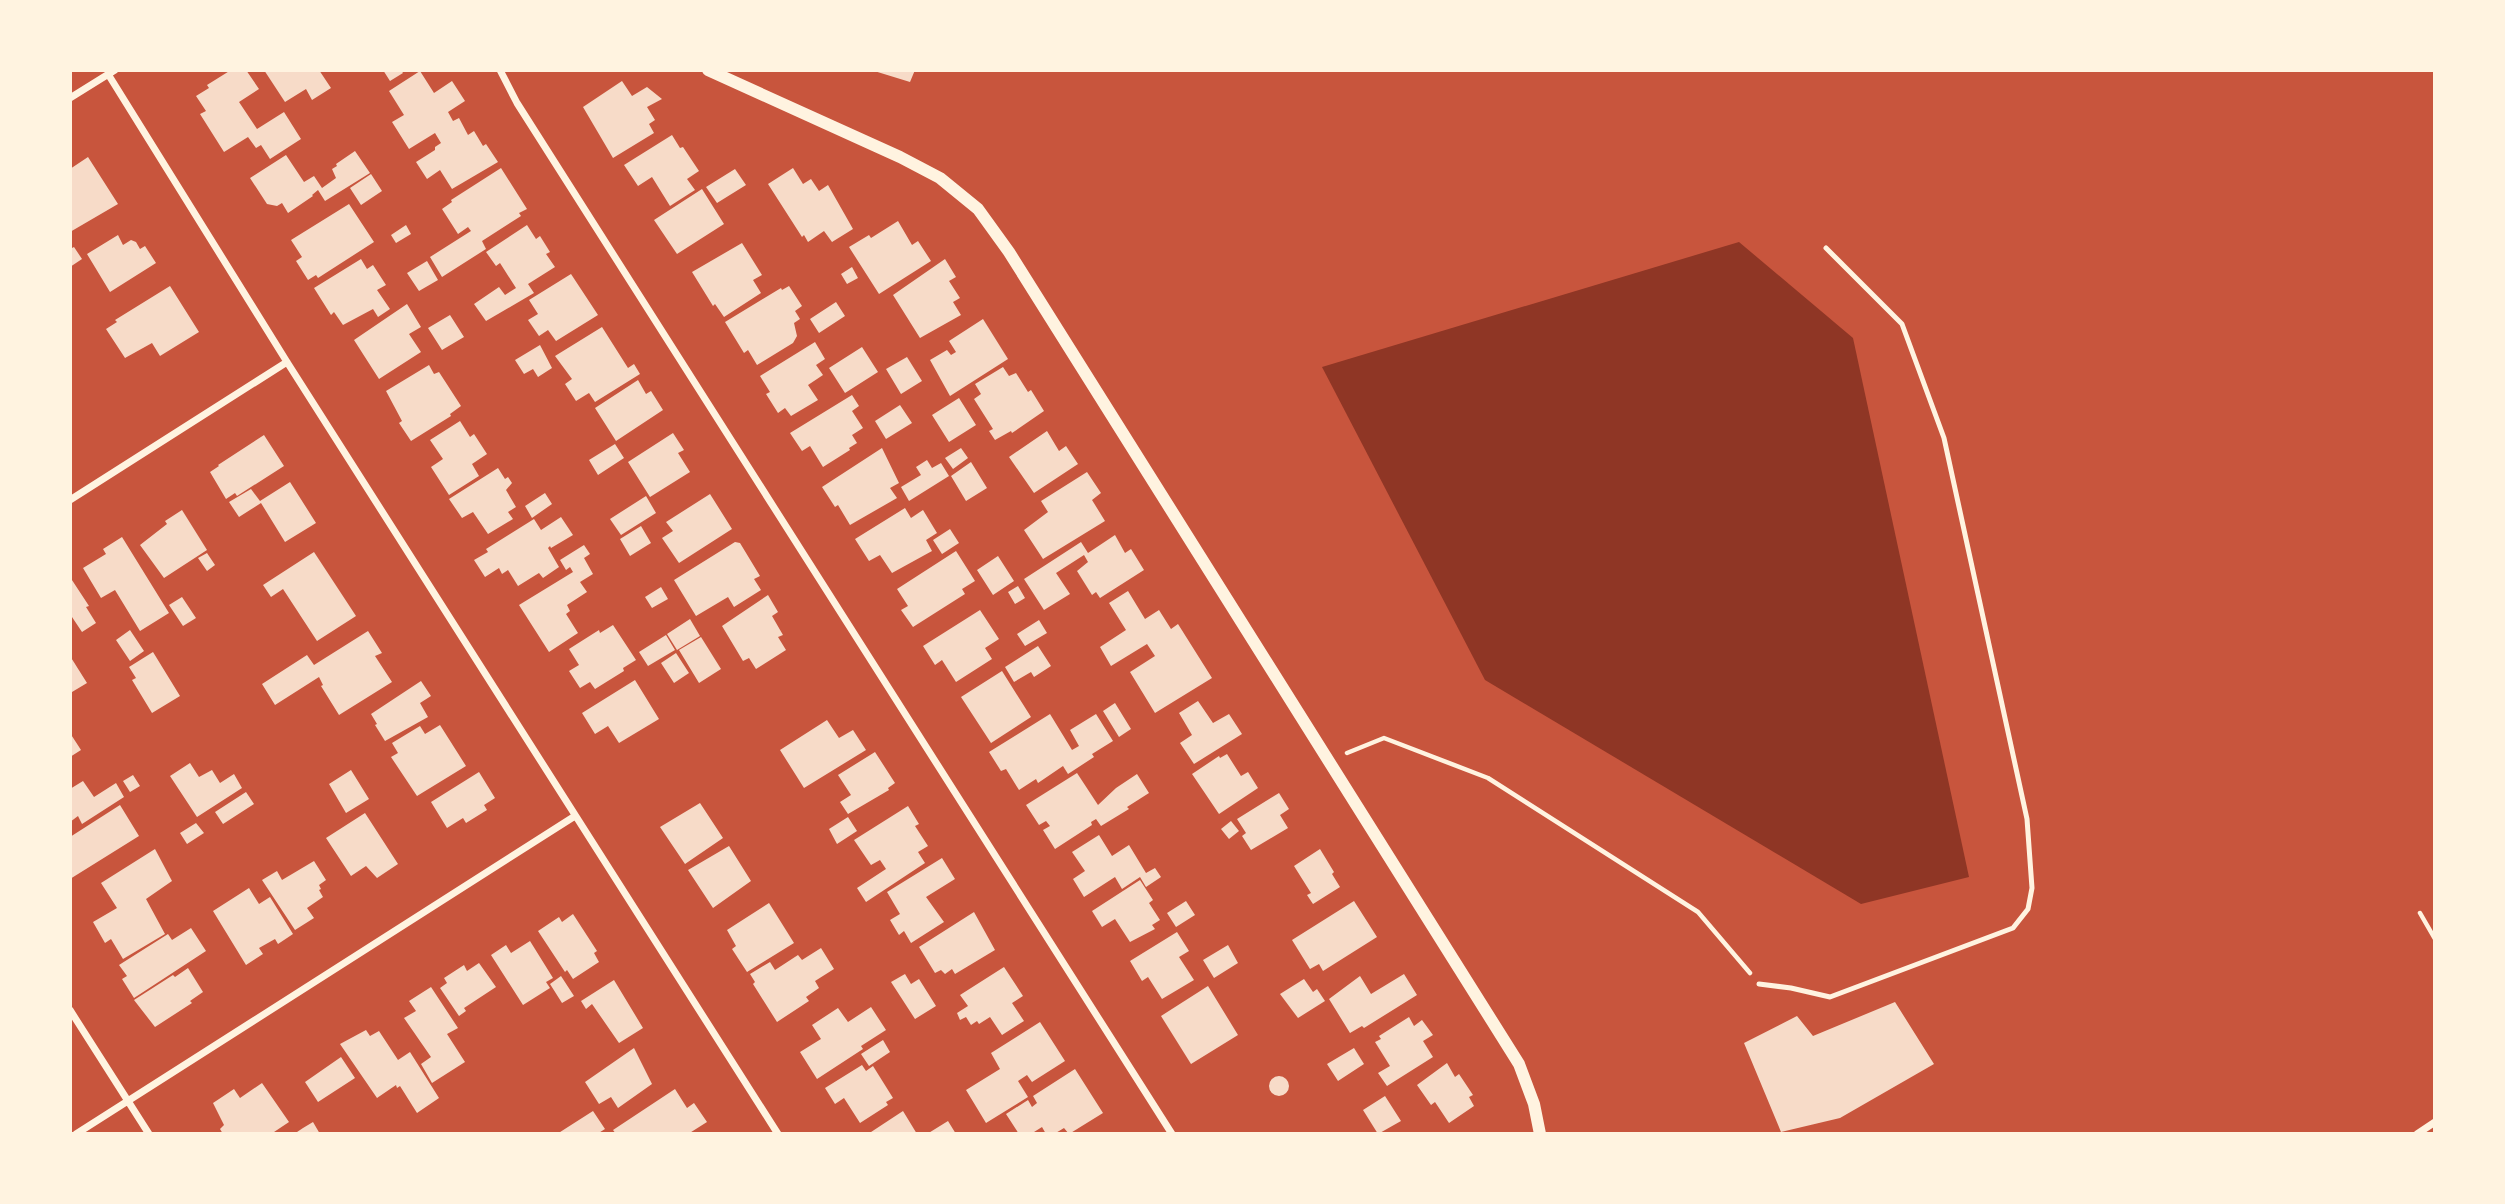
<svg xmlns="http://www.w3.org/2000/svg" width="2505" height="1204" font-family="'Noto Serif',serif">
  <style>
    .water { fill: #8f3625 }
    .building { fill: #f7dbc8 }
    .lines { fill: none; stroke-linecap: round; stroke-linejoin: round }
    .path { stroke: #fff3e0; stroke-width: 4.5 }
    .service { stroke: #fff3e0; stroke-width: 5 }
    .minor { stroke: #fff3e0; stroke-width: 7 }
    .tertiary { stroke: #fff3e0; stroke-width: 12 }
  </style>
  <rect width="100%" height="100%" fill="#c8553d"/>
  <path class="water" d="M1739 242 1853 338 1969 877 1861 904 1485 680 1322 367Z"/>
  <path class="building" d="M231 70H246L259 89 239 102 257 129 284 112 301 139 270 159 261 145 256 148 248 137 224 152 200 114 206 111 196 96 209 88 207 85Z
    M264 70H319L331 88 312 100 306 89 285 102Z
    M383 70H401L403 73 390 81Z
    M871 70H915L910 82Z
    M420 71 434 93 452 81 465 101 448 112 453 121 459 118 468 135 474 131 483 146 486 144 498 162 452 189 440 170 427 179 416 162 435 150V147L441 143 435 133 409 149 392 122 404 115 389 91Z
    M622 81 632 96 647 87 662 99 647 107 655 120 649 124 654 133 613 158 583 107Z
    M672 135 680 148 683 147 699 171 687 179 695 190 670 206 652 177 638 186 624 165Z
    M355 151 370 173 325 201 318 190 312 195 313 196 288 213 282 203 277 206 267 204 250 178 286 155 304 182 314 176 322 188 336 178 332 169 337 166 336 164Z
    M88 157 118 204 70 232V169Z
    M501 168 527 209 519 213 521 216 482 241 486 249 442 277 430 257 471 231 468 227 458 234 442 209 452 202 451 200Z
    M793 168 803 184 811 179 819 191 828 185 853 229 832 242 824 231 808 242 804 235 802 237 768 184Z
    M735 169 746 185 717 203 706 187Z
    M371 174 382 191 361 205 350 188Z
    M702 189 724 224 677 254 654 220Z
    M349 204 374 242 318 278 316 275 308 280 296 261 302 257 291 240Z
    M898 221 912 245 918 241 931 261 879 294 849 247 869 235 871 238Z
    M406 225 411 234 396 243 391 235Z
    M527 225 536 239 540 236 550 252 546 254 555 267 528 284 534 293 486 321 474 304 499 287 505 295 516 288 500 263 496 266 486 252Z
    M118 235 123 245 131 240 136 242 140 249 145 246 156 263 110 292 87 254Z
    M742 243 762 275 753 280 761 293 724 317 715 304 713 306 692 272Z
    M74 247 82 259 70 267V249Z
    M361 259 367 269 373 265 386 285 377 290 390 309 378 317 373 309 343 325 334 312 331 315 314 288Z
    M945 259 956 277 949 281 960 298 953 302 961 315 920 338 893 295Z
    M427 261 438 280 419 291 407 273Z
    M852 267 858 278 847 284 841 274Z
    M571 274 598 315 556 341 548 330 539 336 528 320 538 314 529 300Z
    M170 286 199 332 160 356 152 343 125 358 106 329 117 322 115 320Z
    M789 286 802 306 795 311 800 319 794 323 797 336 793 343 757 365 748 350 744 353 725 322 781 288 782 290Z
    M836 302 845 316 819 333 810 319Z
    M407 304 421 327 409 334 421 352 379 379 354 340Z
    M450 315 464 337 442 350 428 328Z
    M983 319 1008 359 950 396 930 360 947 350 951 355 956 352 949 341Z
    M602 327 628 368 634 364 640 374 595 402 589 393 576 401 565 384 572 379 555 356Z
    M815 342 825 359 816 365 823 375 808 385 818 400 791 416 785 408 778 413 766 394 770 392 760 376Z
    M540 345 552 368 538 377 533 369 524 374 515 360Z
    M862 347 878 372 845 393 829 368Z
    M907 357 922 381 901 394 886 369Z
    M429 365 434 374 439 372 461 406 450 414 451 416 411 441 399 423 402 421 386 391Z
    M1003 367 1009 376 1016 373 1028 392 1031 390 1044 411 1012 433 1011 431 995 440 989 431 993 429 974 399 981 394 975 384Z
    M638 380 646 394 651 391 663 410 616 441 595 408Z
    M852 395 859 406 852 411 863 428 852 435 857 443 849 448 850 450 823 467 810 446 802 451 790 433Z
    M959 398 976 425 949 442 932 415Z
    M900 405 912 423 886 439 875 421Z
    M460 421 470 437 474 434 487 454 472 464 479 476 449 495 431 467 443 459 430 440Z
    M1047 431 1059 451 1066 446 1078 464 1034 493 1009 457Z
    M673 433 684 450 678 453 690 472 650 497 628 462Z
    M264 435 284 466 237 496 235 493 226 499 210 472 219 466 218 465Z
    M615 444 624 458 598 475 589 460Z
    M882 448 899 483 890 488 897 498 850 525 838 505 835 507 822 487Z
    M961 448 968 458 953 469 945 458Z
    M927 460 932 468 941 463 949 476 909 501 901 487 921 475 916 467Z
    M971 462 987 488 966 501 951 476Z
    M498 468 505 479 508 477 512 483 506 490 516 507 508 512 513 519 488 534 473 512 462 518 449 499Z
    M1087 472 1101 493 1092 500 1105 521 1043 559 1024 530 1048 512 1041 501Z
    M290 482 316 523 285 542 261 503 239 517 229 502 251 489 260 501Z
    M545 493 552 504 532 518 525 506Z
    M710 494 732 529 679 563 662 538 673 531 666 522Z
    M646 496 656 513 621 535 610 519Z
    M905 508 911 518 923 510 937 533 926 540 932 551 892 573 880 555 869 561 855 539Z
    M182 510 207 550 164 578 140 545 167 524 165 521Z
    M561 517 573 535 551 548 550 546 548 548 559 567 543 578 539 573 518 586 508 570 502 574 499 568 485 577 474 560 488 552 486 549 534 519 541 530Z
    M641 526 651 543 630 556 620 539Z
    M950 529 959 543 942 554 933 540Z
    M1115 535 1125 553 1131 549 1144 570 1100 598 1096 592 1092 595 1077 571 1088 562 1084 555 1056 573 1070 594 1044 610 1024 579 1081 542 1088 553Z
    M122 537 169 613 140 631 115 590 101 598 83 568 106 554 103 549Z
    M735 542 740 543 760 576 754 579 761 590 734 607 728 597 696 616 674 580Z
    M584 545 590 554 584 558 593 574 580 582 587 592 567 605 570 611 566 614 578 633 549 652 519 605 573 572 570 567 566 570 560 560Z
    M956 551 975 581 962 589 965 594 913 627 901 610 908 606 897 589Z
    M314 552 356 616 317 641 283 589 271 597 263 585Z
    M207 553 215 565 207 571 198 558Z
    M998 556 1014 581 993 595 977 570Z
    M70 577 89 606 86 607 96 623 82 632 72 617 70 618Z
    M1018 586 1025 598 1015 604 1008 592Z
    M661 587 668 599 652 608 645 597Z
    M1128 591 1145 619 1159 610 1171 629 1178 624 1212 678 1155 713 1130 672 1155 656 1147 644 1111 666 1100 647 1126 630 1109 603Z
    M768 595 778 612 772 616 783 635 778 637 786 650 756 669 749 658 743 661 722 626Z
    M182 597 196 618 183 626 169 605Z
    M980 610 999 639 985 648 992 659 956 682 942 660 935 665 923 646Z
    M690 619 700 636 677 650 667 634Z
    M1039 620 1047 633 1025 646 1017 634Z
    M613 625 636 660 623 668 624 671 595 689 590 682 580 688 569 671 579 665 569 649 599 630 600 633Z
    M130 630 144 651 130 661 116 640Z
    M368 631 382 653 375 656 392 682 339 715 321 686 323 685 319 677 275 705 262 684 307 655 314 665Z
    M666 635 675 650 648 666 639 652Z
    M701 637 721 669 699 683 679 650Z
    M1038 646 1051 666 1034 677 1031 672 1014 682 1005 667Z
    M153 652 180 696 152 713 132 680 136 678 129 667Z
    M676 653 689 673 674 683 661 663Z
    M70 656 87 683 72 692 70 689Z
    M1002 671 1031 717 991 743 961 697Z
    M635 680 659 719 619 743 608 726 595 734 582 713Z
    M421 681 431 696 420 703 428 717 385 741 375 725 377 724 371 714Z
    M1198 701 1213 723 1229 714 1242 734 1194 764 1180 743 1192 735 1179 713Z
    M1115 703 1131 729 1119 737 1103 711Z
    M1050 714 1072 750 1079 746 1070 730 1096 714 1113 741 1092 754 1094 757 1068 774 1063 766 1038 783 1036 779 1019 790 1006 769 1001 771 989 752Z
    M827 720 839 738 853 730 866 750 804 788 780 750Z
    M440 725 466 766 417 796 391 757 398 753 392 743 420 726 425 734Z
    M70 733 81 750 70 757Z
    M875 752 895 783 888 788 889 790 848 814 840 802 851 795 838 775Z
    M1227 754 1241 776 1248 772 1258 788 1219 814 1192 774 1219 756 1220 758Z
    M190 763 199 777 212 770 220 783 234 774 242 788 197 817 170 776Z
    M351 770 369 799 346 813 329 784Z
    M479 772 495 798 484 805 487 810 466 823 463 818 447 828 431 802Z
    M1077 773 1098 805 1116 788 1137 774 1149 793 1127 807 1129 809 1101 826 1096 819 1091 822 1092 825 1055 849 1043 830 1050 826 1046 821 1039 825 1026 805Z
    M133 775 140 786 130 792 123 781Z
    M83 781 94 797 116 783 124 797 82 824 78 816 70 822V789Z
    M246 792 254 804 223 824 215 812Z
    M1279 793 1289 809 1280 815 1288 828 1251 850 1242 836 1246 833 1237 819Z
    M700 803 723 838 685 864 660 827Z
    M120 805 139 836 70 879V837Z
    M908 806 919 824 915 826 928 846 918 852 925 863 866 902 857 888 886 869 880 860 871 865 854 840Z
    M365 813 398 864 377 878 366 866 351 876 326 838Z
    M848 817 857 831 837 844 829 829Z
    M1231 821 1239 831 1229 839 1221 829Z
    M196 823 204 833 187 844 180 833Z
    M1099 835 1112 856 1129 845 1146 873 1155 868 1161 877 1146 887 1140 877 1122 889 1115 877 1084 897 1073 879 1085 871 1072 852Z
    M729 846 751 881 713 908 688 870Z
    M155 849 172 881 146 899 165 934 123 959 111 939 105 943 93 922 117 908 101 883Z
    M1320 849 1334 872 1332 874 1340 887 1313 904 1307 895 1311 893 1294 866Z
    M942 858 955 879 926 897 944 922 911 943 904 931 899 935 890 920 900 914 887 892Z
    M314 861 326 880 319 885 321 889 319 890 323 897 307 908 314 918 295 930 262 880 277 871 282 880Z
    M1140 880 1153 900 1149 903 1160 920 1152 925 1155 929 1130 942 1115 919 1102 927 1092 911Z
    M249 888 259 904 270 897 293 934 278 944 275 939 259 948 263 954 246 965 213 911Z
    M1186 901 1195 915 1176 927 1167 913Z
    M1354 901 1377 937 1323 971 1319 964 1310 969 1292 940Z
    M769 903 794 943 747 972 732 949 736 946 727 930Z
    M974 912 995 950 955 974 952 969 945 974 941 970 935 973 919 947Z
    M573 914 597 951 594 953 599 962 573 979 567 970 565 972 538 931 559 917 562 922Z
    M191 928 206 951 134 998 122 979 127 976 119 965 168 934 172 940Z
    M1177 932 1189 951 1179 957 1194 980 1162 999 1148 977 1142 981 1130 961Z
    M530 941 553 978 546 982 550 988 523 1005 491 955 506 945 511 953Z
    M1228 945 1238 963 1214 978 1203 960Z
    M821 948 834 969 815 981 819 988 806 997 809 1001 777 1022 753 984 755 982 750 974 770 962 775 970 798 955 802 960Z
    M479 963 496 987 464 1008 466 1011 459 1016 440 988 447 983 444 978 464 965 467 971Z
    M1004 967 1023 996 1012 1003 1024 1021 1002 1035 990 1017 979 1024 977 1021 971 1025 966 1017 960 1020 957 1013 968 1006 960 995Z
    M188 968 203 992 190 1001 192 1003 155 1027 134 1000 173 975 175 977Z
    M905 974 911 984 919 979 936 1006 915 1019 891 982Z
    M1404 974 1417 995 1364 1028 1362 1026 1350 1033 1329 999 1360 976 1371 994Z
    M561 976 574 996 562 1003 550 984Z
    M1304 979 1313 992 1317 989 1325 1001 1298 1018 1280 994Z
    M614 980 643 1028 619 1043 592 1004 586 1009 581 1001Z
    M1208 986 1238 1035 1191 1064 1161 1016Z
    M431 987 458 1028 447 1034 465 1062 432 1083 421 1064 431 1057 404 1018 416 1011 409 1001Z
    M1895 1002 1934 1064 1840 1118 1781 1132 1744 1043 1797 1016 1813 1036Z
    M871 1007 886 1030 861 1046 863 1049 817 1079 800 1052 821 1039 812 1025 838 1008 848 1022Z
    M1409 1017 1414 1026 1422 1020 1433 1035 1423 1041 1433 1057 1387 1086 1378 1073 1390 1066 1375 1042 1381 1039 1379 1036Z
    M1040 1022 1065 1061 1032 1082 1027 1075 1018 1081 1028 1097 986 1123 966 1090 1000 1069 991 1053Z
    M366 1030 370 1036 379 1031 398 1060 410 1052 439 1098 417 1113 400 1086 397 1088 396 1085 377 1098 340 1044Z
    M883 1040 890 1052 869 1066 861 1054Z
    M634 1048 652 1084 618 1108 611 1097 599 1104 585 1082Z
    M1354 1048 1364 1064 1338 1081 1327 1064Z
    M341 1057 355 1078 318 1102 305 1082Z
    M1447 1063 1455 1077 1459 1074 1473 1095 1469 1097 1474 1106 1449 1123 1435 1102 1431 1105 1417 1085Z
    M862 1065 866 1071 873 1066 893 1098 886 1102 888 1105 860 1123 844 1098 835 1104 825 1088Z
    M1075 1069 1103 1113 1069 1134 1064 1128 1054 1134H1046L1042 1127 1034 1132 1035 1134H1019L1006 1114 1028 1100 1032 1107 1037 1103 1033 1096Z
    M1269 1086a10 10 0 1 1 20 0a10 10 0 1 1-20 0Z
    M262 1083 289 1122 271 1134H223L220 1129 224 1125 213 1103 234 1089 240 1098Z
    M675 1089 687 1108 694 1103 707 1122 688 1134H616L613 1130Z
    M1385 1096 1401 1121 1378 1134 1363 1110Z
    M593 1111 605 1129 597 1134H557Z
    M903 1111 917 1134H868Z
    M948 1121 956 1134H927Z
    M313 1122 320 1134H294L303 1128Z"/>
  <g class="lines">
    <path class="path" d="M1347 753 1384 738 1488 778 1698 912 1750 973
      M2420 913 2435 939"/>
    <path class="service" d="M1759 984 1791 988 1830 997 2013 928 2028 909 2032 888 2027 819 1944 438 1902 324 1826 248"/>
    <path class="minor" d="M500 70 517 103 1172 1134
      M108 74 287 362 778 1134
      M70 98 115 70
      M70 500 287 362
      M70 1010 149 1134
      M76 1134 575 816
      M2417 1134 2435 1122"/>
    <path class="tertiary" d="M708 70 900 157 940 178 978 209 1009 252 1519 1064 1534 1104 1540 1134"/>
  </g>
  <rect width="2505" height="1204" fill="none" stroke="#fff3e0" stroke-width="144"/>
</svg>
